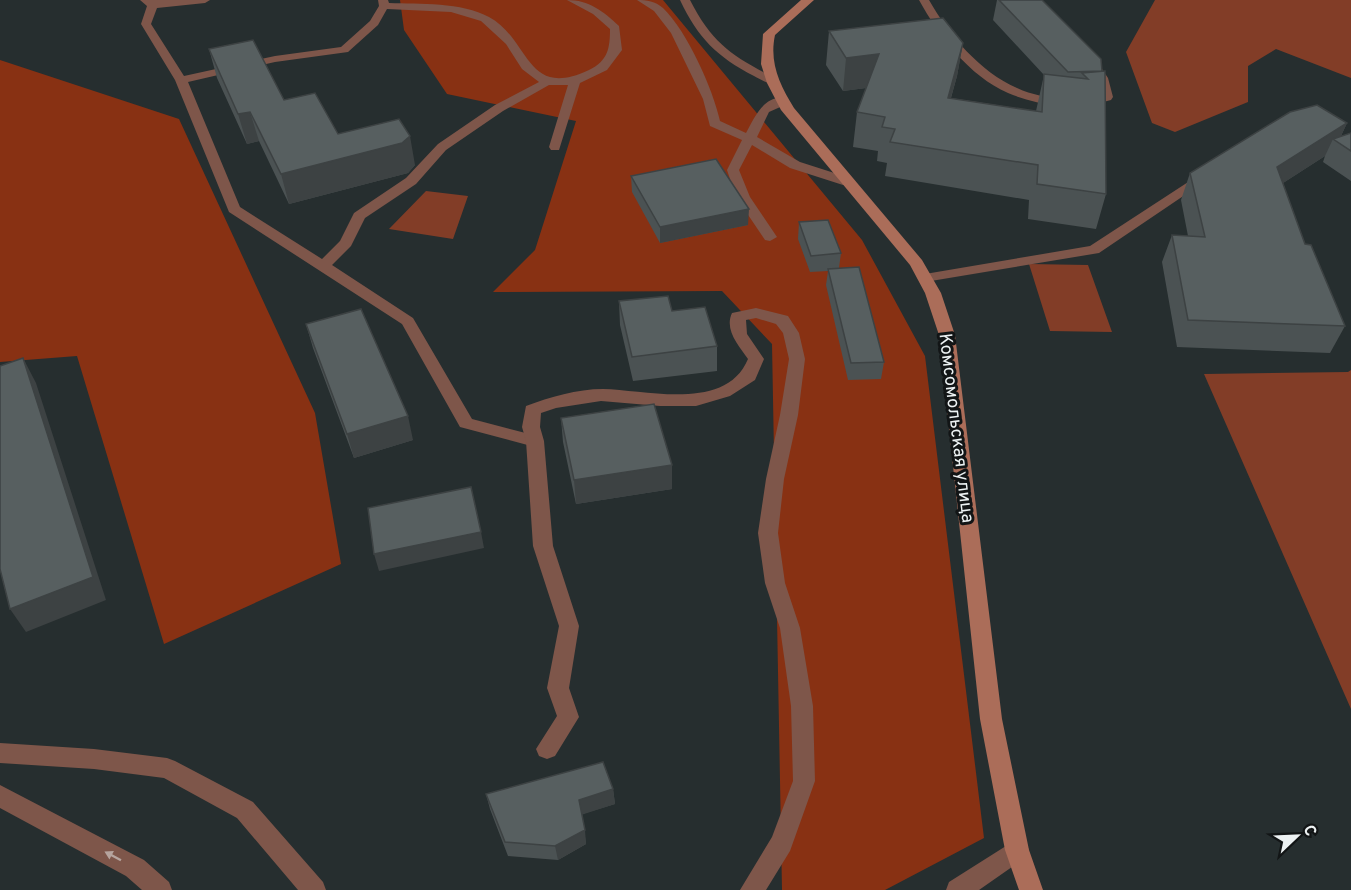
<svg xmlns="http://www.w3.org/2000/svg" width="1351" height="890" font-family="Overpass,sans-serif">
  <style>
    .green { fill: #823d27 }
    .forest { fill: #883113 }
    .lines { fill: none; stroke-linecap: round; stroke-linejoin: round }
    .lane { fill: #7e564a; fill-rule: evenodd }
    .street { fill: #7e564a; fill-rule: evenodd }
    .secondary { fill: #ab6d59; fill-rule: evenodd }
    .wall { fill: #4b5253 }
    .shaded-wall { fill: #3d4243 }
    .building { fill: #575f60; stroke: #3d4243; stroke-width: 1.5 }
    .oneway { fill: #b6a49e }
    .labels { text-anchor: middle; stroke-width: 6; stroke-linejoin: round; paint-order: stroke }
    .street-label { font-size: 18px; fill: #edf2f3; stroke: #121516 }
  </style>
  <rect width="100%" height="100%" fill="#262e2f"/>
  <path class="green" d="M1155 0H1351V78L1276 49 1248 66V102L1175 132 1152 123 1126 52Z
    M426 191 468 196 453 239 389 229Z
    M1029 264 1088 265 1112 332 1050 331Z
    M1351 370V709L1204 374 1348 372Z"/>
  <path class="forest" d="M400 0H663L862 240 925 356 984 838 885 890H782L772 344 722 291 493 292 535 250 576 121 447 94 404 30Z
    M0 60 179 119 315 413 341 564 164 644 77 356 0 362Z"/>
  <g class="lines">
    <path class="lane" d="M140 0H210L205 3 157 8 151 24 184 76 275 56 341 47 370 21 379 6 378 0H388L389 3C419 4 462 2 489 17 531 40 525 100 589 70 608 61 610 48 610 29L593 14 567 0C589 0 603 11 619 26L622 50 607 70 580 83 559 150H551L549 147 568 85H549L503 111 446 150 416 184 365 218 351 246 332 265 413 318 472 419 541 437 543 441 541 445 535 447 460 427 402 324 229 212 175 80 141 24 147 6ZM387 9 451 12 481 21 506 44 522 69 539 82 495 105 438 144 406 178 354 213 340 241 322 259 240 207 188 82 275 62 348 52 378 25Z
      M637 0C647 0 655 1 663 8 687 31 713 89 720 121L746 133C755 117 764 94 787 98V104L769 112 757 137 800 162 853 179 855 182 853 185H843L790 168 752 145 739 170 750 197 777 237 770 241 765 240 736 197 727 170 742 140 710 126 703 99 671 33 654 11Z
      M680 0H690C713 45 733 56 776 79V83C768 85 762 80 754 76 717 57 698 38 680 0Z
      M919 0H929C949 35 980 72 1017 88 1032 95 1047 97 1062 100V106L1058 107C1041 103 1024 100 1008 93 969 76 939 36 919 0Z
      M1096 65 1100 66 1108 78 1113 97 1111 100 1084 107 1080 106V100L1101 95 1097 78 1090 68Z
      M1202 173 1207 174 1208 177 1207 180 1099 253 925 282 918 278 925 274 1090 246Z"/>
    <path class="street" d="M756 308 788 316 799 333 805 359 798 415 784 479 778 533 785 583 800 628 813 706 815 781 790 851 766 890H740L772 837 793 781 791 706 780 628 765 583 758 533 766 479 780 415 789 359 783 333 776 324 756 318 746 320 747 334 764 359 755 380 730 396 696 406H660L601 401 556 408 541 413 540 427 544 441 553 546 579 626 569 688 579 717 555 756 547 759 539 756 536 749 557 716 547 688 559 626 533 546 526 441 522 427 526 406C550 397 577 389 603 389 647 390 726 412 748 359 739 346 724 330 732 313Z
      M0 743 94 749 167 758 175 761 253 802 323 882 326 890H298L237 818 164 778 94 769 0 763Z
      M0 785 144 860 169 882 172 890H142L126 876 0 808Z
      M1017 839 1025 842 1029 850 1025 858 979 890H946L949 882Z"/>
    <path class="secondary" d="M801 0H814L775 35C769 63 780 85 794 108L922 260 941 293 955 335 1002 719 1029 850 1043 890H1019L1005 850 980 719 939 335 925 293 910 265 781 110 767 83 761 64 763 34Z"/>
  </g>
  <path class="wall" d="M997 0H1042L1101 59 1106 194 1096 229 1028 219 1029 200 885 176 887 163 877 161 878 151 853 147 857 112 866 88 843 91 826 65 829 31 963 43 957 76 951 98 1036 111 1044 75 993 20Z
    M209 49 284 100 338 134 415 165 408 173 289 204 259 141 247 144 217 78Z
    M1347 123 1341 136 1351 133V181L1323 162 1325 156 1283 183 1305 244 1345 326 1330 353 1177 347 1162 262 1172 235 1188 236 1181 200 1190 173Z
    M631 176 748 225 660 243 632 192Z
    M799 222 841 253 839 268 884 362 881 379 848 380 826 285 828 271 810 272 798 239Z
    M619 301 672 311 717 346V371L633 381 620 325Z
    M306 324 413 440 354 458 313 348Z
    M561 418 672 465V489L576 504 563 442Z
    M613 789 615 804 582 814 586 844 558 860 508 856 490 809 486 794Z"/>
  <path class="shaded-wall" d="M963 43 957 76 941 132 948 98Z
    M879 54 874 87 843 91 846 58Z
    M250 112 259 141 247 144 238 114Z
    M1347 123 1338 142 1333 139 1325 156 1266 194 1277 167Z
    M410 136 415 165 408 173 289 204 281 174Z
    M749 209 748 225 660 243V227Z
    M23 358 36 383 106 600 26 632 10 609Z
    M408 416 413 440 354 458 347 434Z
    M672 465V489L576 504 574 480Z
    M481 532 484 548 379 571 374 554Z
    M613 789 615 804 581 815 579 800Z
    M585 830 586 844 558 860 555 846Z"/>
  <path class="building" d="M999 0H1042L1101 59 1102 71 1068 72Z
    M943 18 963 43 948 98 1042 112 1044 74 1088 79 1082 73 1105 71 1106 194 1037 184 1038 165 890 142 895 129 882 127 885 117 857 112 879 54 846 58 829 31Z
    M253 40 284 100 315 93 338 134 399 119 410 136 402 143 281 174 250 112 238 114 209 49Z
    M1317 105 1347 123 1277 167 1305 244 1311 245 1345 326 1188 320 1172 235 1205 237 1190 173 1290 112Z
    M1351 133V151L1333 139Z
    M716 159 749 209 660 227 631 176Z
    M828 220 841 253 811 256 799 222Z
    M859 267 884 362 851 363 828 269Z
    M668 296 672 311 705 307 717 346 632 357 619 301Z
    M361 309 408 416 347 434 306 324Z
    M23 358 93 577 10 609 0 569V366Z
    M654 404 672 465 574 480 561 418Z
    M471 487 481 532 374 554 368 508Z
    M603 762 613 789 579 800 585 830 555 846 505 842 486 794Z"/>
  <defs><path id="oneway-solid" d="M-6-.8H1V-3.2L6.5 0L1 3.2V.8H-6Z" transform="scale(1.5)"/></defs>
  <use class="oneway" href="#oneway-solid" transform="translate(113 856) rotate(-152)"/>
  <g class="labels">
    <g class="street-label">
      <text transform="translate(957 428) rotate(83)" y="6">Комсомольская улица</text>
    </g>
  </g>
  <g transform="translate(1297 836) rotate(67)" stroke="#121516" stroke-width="4.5" paint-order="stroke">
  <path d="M0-4.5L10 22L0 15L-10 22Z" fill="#edf2f3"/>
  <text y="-9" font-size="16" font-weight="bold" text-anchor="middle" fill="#edf2f3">С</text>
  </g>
</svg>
